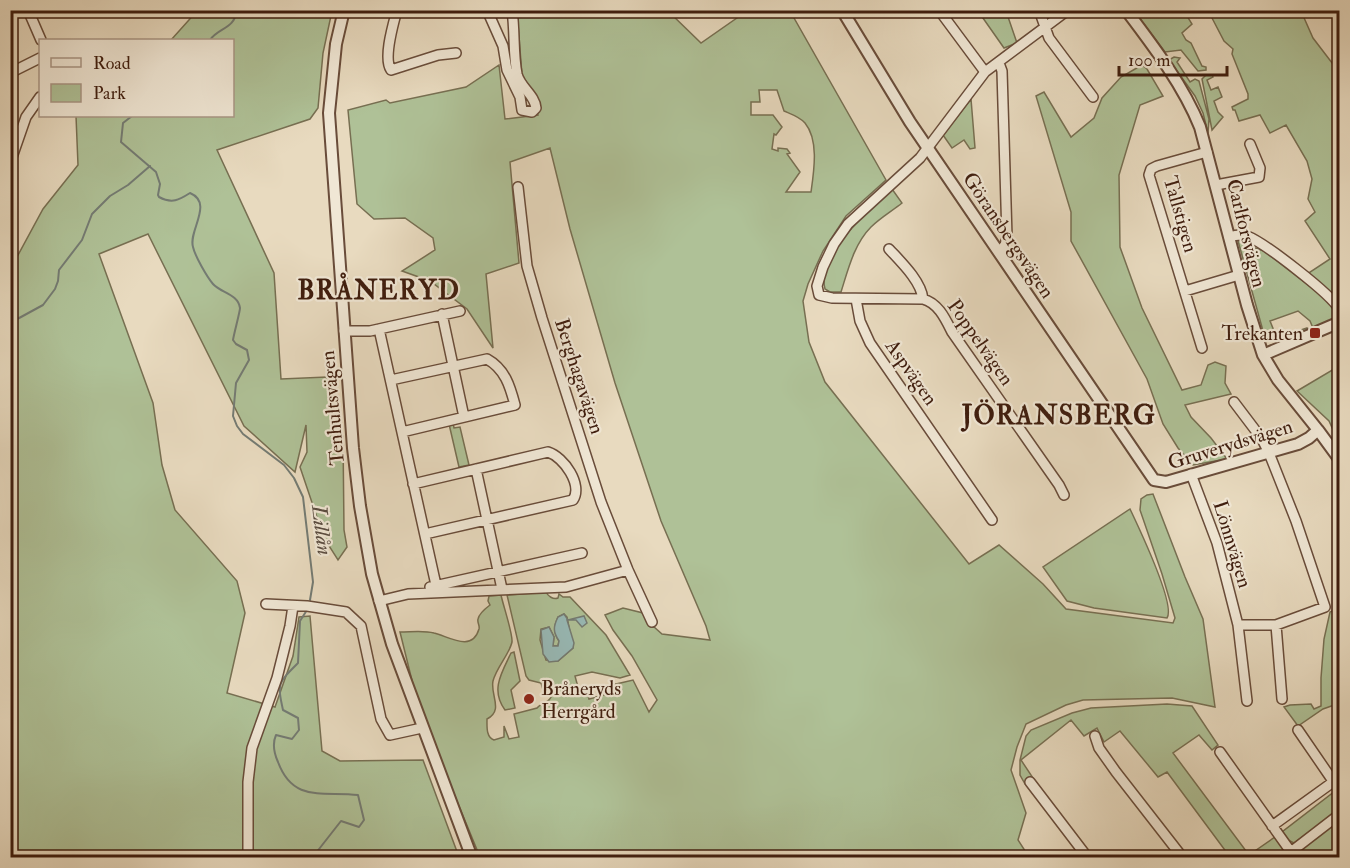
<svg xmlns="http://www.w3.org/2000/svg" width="1350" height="868" font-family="'IM FELL Double Pica',serif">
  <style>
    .green { fill: #afc197; stroke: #776f52; stroke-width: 1.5; fill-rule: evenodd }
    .water { fill: #98bab7; stroke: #747b73; stroke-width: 1.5 }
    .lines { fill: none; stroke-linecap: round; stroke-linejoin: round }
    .stream { stroke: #747b73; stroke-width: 2 }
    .minor-casing { stroke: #694c3a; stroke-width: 12 }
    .tertiary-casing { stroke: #694c3a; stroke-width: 14 }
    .minor { stroke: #f0e7d5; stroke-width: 9 }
    .tertiary { stroke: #f0e7d5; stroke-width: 10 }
    .poi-dot { fill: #8f2418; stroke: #f0e7d5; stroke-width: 2 }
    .labels { text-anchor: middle; stroke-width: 4.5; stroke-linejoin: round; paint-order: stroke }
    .street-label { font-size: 20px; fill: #3f1d0e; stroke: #f0e7d5 }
    .poi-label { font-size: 20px; fill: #3f1d0e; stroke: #f0e7d5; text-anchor: end }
    .water-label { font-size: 21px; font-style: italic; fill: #5a4c41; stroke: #f0e7d5 }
    .district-label { font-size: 26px; font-weight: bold; letter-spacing: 1.5px; fill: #3f1d0e; stroke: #f0e7d5 }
  </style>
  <rect width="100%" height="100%" fill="#e8dabf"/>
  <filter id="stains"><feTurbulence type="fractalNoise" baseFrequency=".00333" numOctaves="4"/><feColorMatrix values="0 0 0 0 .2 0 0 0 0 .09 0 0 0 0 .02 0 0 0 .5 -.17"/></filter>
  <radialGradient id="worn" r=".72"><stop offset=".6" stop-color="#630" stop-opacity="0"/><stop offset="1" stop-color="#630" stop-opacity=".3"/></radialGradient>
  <path class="green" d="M197 11H332L323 53 318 108 310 119 217 150 274 273 281 379 327 377 330 404 343 437 344 530 347 547 338 560 324 538 300 467 307 452 306 425 295 472 244 426 148 234 99 254 153 403 162 465 175 510 237 581 245 613 227 693 275 707 293 656 299 617 310 616 322 751 340 761 423 760 459 857 11 858V268L43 209 78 165 76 116H232V40H171Z
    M517 11H668L701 43 747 11H790L886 180 846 216 823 251 808 284 803 301 809 342 825 382 969 564 999 545 1043 584 1066 609 1173 623 1175 618 1162 574 1140 510 1141 499 1147 495 1153 494 1185 577 1203 619 1215 707 1172 698 1083 700 1066 705 1026 724 1017 747 1011 770 1026 813 1018 840 1029 857H480L419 709 400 632C411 632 423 630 434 633 448 636 472 653 479 629 480 625 477 623 478 619 479 614 486 608 490 605L488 601 489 596 501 595C503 605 513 634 512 642 510 653 496 668 493 681 490 695 504 710 487 719 487 727 486 737 494 740L504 737V726L509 739 519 737 514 714 537 708C540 703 548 704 551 697L549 690 544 693 541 683 529 680 526 676 507 595 546 592C548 596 553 600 558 598L559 594 563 597H570L606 635 630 675 620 678 592 672 575 676 579 691 586 689 589 699 607 694 612 685 633 680 649 712 657 700 632 656 613 630 605 615 623 608 643 613 653 626 662 634 710 640 706 626 661 521 615 383 570 229 550 148 510 162 519 263 486 274 493 348 467 309 430 281 402 271 435 250 433 238 405 218 374 219 357 204 348 110 386 100 390 103 466 87 499 65 505 119 538 115 535 96 522 75ZM759 90H777L784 111C791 114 800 117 805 123 819 140 814 171 811 192H786L800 172 787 154 790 153 787 149 778 148V151L772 149 774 134 776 135 782 127 773 115H751V102H760ZM564 614 567 617 573 648 558 661 546 660 540 640 541 629 549 627 554 637 553 646H558L559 641C553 632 554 626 558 617Z
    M978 11H1006L1017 43 1004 48Z
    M1134 11H1184L1192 24 1182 33 1186 40 1191 43 1202 66 1206 67V70L1198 71 1181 50 1165 52Z
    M1220 11H1301L1313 38 1339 72V305L1307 274 1330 259 1305 221 1315 212 1308 199 1312 179 1307 161 1286 125 1270 133 1260 115 1239 121 1235 110H1233L1232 107 1248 99V94L1232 54 1233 49 1224 41 1212 18 1217 13 1243 15 1242 13Z
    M1174 57 1180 58 1177 62 1190 82 1195 79 1199 81 1209 119 1208 133 1203 113 1195 96 1169 60Z
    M1142 65 1147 69 1163 96 1140 105 1119 175 1120 247 1142 308 1182 390 1201 385 1208 365 1215 362 1226 366 1225 383 1231 394 1185 405 1191 417 1211 438 1227 459 1193 465 1178 448 1163 424 1147 379 1071 241V212L1036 96 1044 92 1071 137 1094 118 1102 98 1121 77Z
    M1206 75H1212L1213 77 1207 80 1211 90 1218 87 1222 97 1214 101 1218 112 1223 117 1212 130 1202 79Z
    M971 99 975 148 970 149 964 140 952 148 943 135Z
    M892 189 902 203C892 211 880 218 871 227 854 244 848 270 841 292H830L825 289C816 255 870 209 892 189Z
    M1245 239 1252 247 1264 251 1335 306 1339 317 1313 328 1310 321 1298 311 1270 321 1277 338 1307 328 1308 330C1293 336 1280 346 1265 338L1238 241Z
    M1339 366V443L1329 421 1297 391Z
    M453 423 454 428 460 427 469 465 459 467 449 424Z
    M1130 509C1138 526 1176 605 1167 618L1094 608 1067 601 1043 567Z
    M1339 608 1340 703 1323 709 1298 726 1284 707 1290 705 1311 704 1314 709 1321 706V678L1324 639 1330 612Z
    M514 652 520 681 511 690 515 708 505 710C490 690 502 672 511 653Z
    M1167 704 1192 706 1218 745 1212 750 1199 735 1173 753 1249 855 1275 837 1284 849 1277 857H1230L1167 772 1158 777 1120 731 1104 742 1097 728 1084 736 1071 720 1021 760 1033 778 1025 784 1020 775V760L1026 736 1031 730 1072 713 1091 708Z
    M1339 788V810L1294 843 1288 840 1282 832Z
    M1339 820V857L1289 858Z"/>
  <path class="water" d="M564 614 568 620 584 616 587 623 582 627 576 620H567L574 643 573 648 558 661 549 662 543 654 541 630 549 627 554 637 553 646H558L559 641C553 632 553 627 558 617Z"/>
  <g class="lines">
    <path class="stream" d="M179 40H190
      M210 40C219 27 234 30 237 10
      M132 116 123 123 121 142 156 172 160 184 158 195 159 197C172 204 179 200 190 193 214 203 188 231 193 247 195 256 207 277 213 284 221 293 238 294 240 308 240 312 234 333 233 340L236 344 247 350 249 360 236 383 233 416 237 426 243 434 284 465 294 478 303 497 313 582 310 600
      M10 323 43 305 55 289 58 281 59 270 82 240 92 214 110 196 128 185 150 166
      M307 610 300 621 298 663C278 683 277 683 283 710L298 718 299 730 292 739 276 735C272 744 274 753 278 762 293 803 323 791 358 795L364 820 359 827 341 821 312 858"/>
    <defs>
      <path id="minor" d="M28 10 41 40
        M397 10C393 25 383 58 391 70L438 55 456 53
        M487 10 503 46 507 70 520 97 522 110 532 112 536 108C535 95 520 87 517 74 513 54 515 31 512 10
        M939 10 985 72
        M1039 10 1049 38 1093 97
        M999 63 1002 71 1007 237 1005 245 999 252
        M10 73 40 58
        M10 163 26 117 40 97
        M1216 185 1259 177 1260 168 1250 144
        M518 187 527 266 542 318 601 502 628 570 652 622
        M1229 237C1236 235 1241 234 1247 236 1265 243 1331 294 1340 310
        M889 249C901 262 921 281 923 299
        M1185 291 1239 275
        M856 299 860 321 870 343 992 520
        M442 314 464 417
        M379 329 436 585
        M344 331H370L460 311
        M1202 348 1149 175 1151 169 1157 166 1207 152
        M391 380 487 359C505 369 510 386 515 405L402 432
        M476 469 502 589
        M1191 474 1217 543 1238 625H1276L1325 607 1296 521 1269 453 1262 439 1234 402
        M413 484 548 452C564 457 583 485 573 500L425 534
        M1064 495 1059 485 952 332C945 318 938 303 923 299L832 298 819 295 817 286 823 267 834 244 848 224 920 158 985 72 1068 10
        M430 587 582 553
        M379 601 408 594 566 587 628 570
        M266 604 307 606 346 612 361 626 381 719 390 735 422 728
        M1238 625 1247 701
        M1276 625 1282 699
        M1298 730 1333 781
        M1095 736 1099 748 1116 772 1183 858
        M1220 752 1291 852
        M1030 782 1088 858
        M1272 826 1340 777
        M248 858V782L252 748 277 678 290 626 293 606
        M1283 858 1340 814"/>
      <path id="tertiary" d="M344 10 336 44 329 113 353 448 360 506 372 574 392 644 472 858
        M842 10 910 122 1154 480 1166 482 1298 444 1309 438 1318 430
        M1126 10C1154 47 1183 85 1200 127L1247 305 1263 355 1278 380 1318 430 1340 460
        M1263 355 1340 322"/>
    </defs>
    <use href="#minor" class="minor-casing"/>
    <use href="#tertiary" class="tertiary-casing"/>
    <use href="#minor" class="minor"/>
    <use href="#tertiary" class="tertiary"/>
  </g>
  <g class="poi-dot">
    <rect x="1309" y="327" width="12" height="12" rx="3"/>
    <circle cx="529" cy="699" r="6"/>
  </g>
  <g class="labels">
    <g class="street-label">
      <text transform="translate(1181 214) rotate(74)" y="7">Tallstigen</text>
      <text transform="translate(1247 233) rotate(76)" y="7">Carlforsvägen</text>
      <text transform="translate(1009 235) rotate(56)" y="7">Göransbergsvägen</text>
      <text transform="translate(981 342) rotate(55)" y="7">Poppelvägen</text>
      <text transform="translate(912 372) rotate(55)" y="7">Aspvägen</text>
      <text transform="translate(580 376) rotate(72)" y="7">Berghagavägen</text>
      <text transform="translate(332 408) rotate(-95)" y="7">Tenhultsvägen</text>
      <text transform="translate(1230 444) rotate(-17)" y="7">Gruverydsvägen</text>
      <text transform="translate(1233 544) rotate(73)" y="7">Lönnvägen</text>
    </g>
    <g class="poi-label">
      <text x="1303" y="340">Trekanten</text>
      <text x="541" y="695" text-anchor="start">Bråneryds<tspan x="541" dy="23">Herrgård</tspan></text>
    </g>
    <g class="water-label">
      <text transform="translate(322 530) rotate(83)" y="7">Lillån</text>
    </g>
    <g class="district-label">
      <text x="379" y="299">BRÅNERYD</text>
      <text x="1059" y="424">JÖRANSBERG</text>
    </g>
  </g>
  <rect width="1350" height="868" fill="none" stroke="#e8dabf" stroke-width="36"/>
  <rect x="12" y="12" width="1326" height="844" fill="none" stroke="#3f1d0e" stroke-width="3"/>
  <rect x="18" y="18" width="1314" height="832" fill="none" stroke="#3f1d0e" stroke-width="1.5"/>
  <rect x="39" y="39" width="195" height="78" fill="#f0e7d5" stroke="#a99685" stroke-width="1.5"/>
  <rect x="51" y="58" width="30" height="9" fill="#f0e7d5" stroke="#a99685" stroke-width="1.5"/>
  <text x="93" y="69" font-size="18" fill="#3f1d0e">Road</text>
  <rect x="51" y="84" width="30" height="18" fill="#afc197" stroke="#a99685" stroke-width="1.5"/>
  <text x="93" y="99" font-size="18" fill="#3f1d0e">Park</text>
  <path d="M1119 66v9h108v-9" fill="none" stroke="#3f1d0e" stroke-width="3"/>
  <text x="1128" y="66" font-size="18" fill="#3f1d0e" stroke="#f0e7d5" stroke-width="4.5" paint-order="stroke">100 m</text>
  <rect width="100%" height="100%" filter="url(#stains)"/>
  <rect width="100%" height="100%" fill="url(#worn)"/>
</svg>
